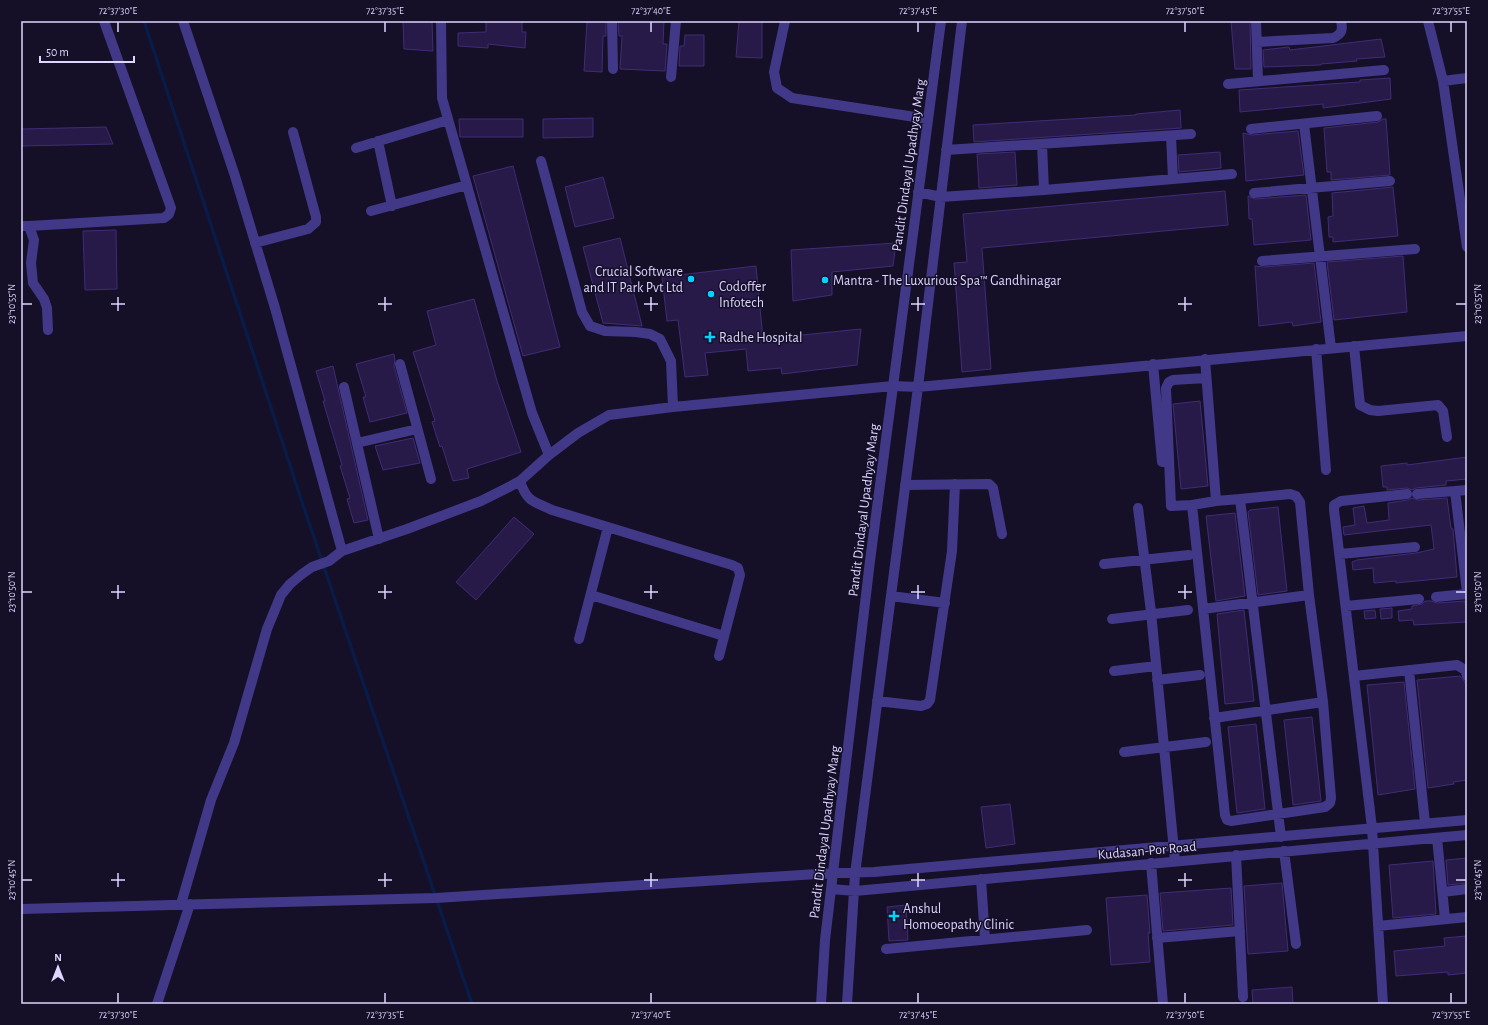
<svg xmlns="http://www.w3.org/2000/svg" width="1488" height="1025" font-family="'Alegreya Sans',sans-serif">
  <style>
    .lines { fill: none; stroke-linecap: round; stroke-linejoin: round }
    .stream { stroke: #091b47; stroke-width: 3.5 }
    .building { fill: #271a49; stroke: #402c76 }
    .minor { stroke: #413988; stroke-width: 10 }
    .ticks { fill: none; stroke: #ddd6ff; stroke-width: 1.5 }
    .poi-dot { fill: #02d4ff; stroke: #150f28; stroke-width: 1.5 }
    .labels { text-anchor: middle; stroke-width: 3; stroke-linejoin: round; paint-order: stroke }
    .street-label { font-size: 14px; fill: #ddd6ff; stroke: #150f28 }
    .poi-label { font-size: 14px; fill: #ddd6ff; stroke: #150f28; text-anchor: start }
    .neatline { fill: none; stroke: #ddd6ff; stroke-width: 1.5 }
    .ticks-label { font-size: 10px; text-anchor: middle; fill: #ddd6ff }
  </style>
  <rect width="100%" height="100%" fill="#150f28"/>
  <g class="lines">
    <path class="stream" d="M144 21 303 505 472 1004"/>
  </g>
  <path class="building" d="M403 21H432L433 51 404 49Z
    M486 21H522V32H526L525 48 488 44V48L458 46V33L486 32Z
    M587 21H606V36H603L602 72 584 71Z
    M618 21H664L663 44H667L665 71 620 69 622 36H619Z
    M739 21H762V58L736 57Z
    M1231 21H1250L1251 69H1235Z
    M685 35H704V66H679L680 46H684Z
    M1381 39 1385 57 1356 59 1357 61 1321 64V65L1264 67 1263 50 1289 47 1290 50Z
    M1390 78 1391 99 1323 108V104L1240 112 1239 90 1360 82V80Z
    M1180 110 1181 128 974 142 973 125 1136 115V114Z
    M593 118V137L543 138V119Z
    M459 119H523V137H460Z
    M1383 119H1386L1390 175 1331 180V172H1327L1324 128 1378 122Z
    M106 127 113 144 21 146V129Z
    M1298 131 1304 175 1246 181 1243 133 1252 135Z
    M1015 152 1017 185 979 188 977 154Z
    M1220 152 1221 168 1179 172 1178 155Z
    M513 166 560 347 523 356 473 176Z
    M603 177 614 218 575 227 565 187Z
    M1393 187 1398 236 1333 242V237H1329L1328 217 1333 216 1332 193Z
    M1225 191 1228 225 982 248 991 369 962 372 954 263 967 262 963 214Z
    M1306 195 1311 240 1254 245 1252 219H1249L1248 196 1255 199Z
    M116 230 117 289 85 290 83 231Z
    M620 238 642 326 603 323 583 247Z
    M896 243 893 266 832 272V295L793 301 791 250Z
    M1403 256 1407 312 1334 320 1327 262Z
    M1314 263 1321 322 1293 326 1292 322 1259 326 1255 266 1263 267Z
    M756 266 763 339 861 329 857 365 782 374 781 368 748 371 746 349 705 353 708 375 685 377 678 320 667 321 662 277Z
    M474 299 497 381 521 452 467 469 469 478 453 481 442 446 440 447 432 422 435 421 413 352 436 345 427 311Z
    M394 354 395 360 394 366 407 413 370 422 363 397H366L356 364Z
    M333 366 368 520 354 523 347 499 350 498 340 466 342 465 323 401H325L316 371Z
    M1200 401 1208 486 1181 489 1173 404Z
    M413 438 420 463 383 470 375 446Z
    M1467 457V479L1446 481V485L1416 488 1412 490 1407 488 1387 490V487H1383L1381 466 1407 463V465Z
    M1412 498 1418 500 1447 498 1451 528 1453 529 1457 577 1396 583V581L1374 583 1373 568 1353 570 1352 562 1357 560 1416 553 1434 549 1431 525 1344 535 1343 527 1355 525 1353 508 1364 506 1367 523 1389 520 1388 503 1408 500Z
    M1278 507 1287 591 1258 595 1248 512 1250 510Z
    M1235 513 1245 596 1216 601 1206 516Z
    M514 517 534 534 476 600 456 582Z
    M1425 601H1431L1437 603 1465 601 1467 622 1414 625 1413 620 1399 621 1398 611 1412 609V606L1422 604Z
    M1392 608V618L1381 619 1380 609Z
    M1244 610 1254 701 1225 704 1217 614Z
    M1375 610 1376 618 1365 619 1364 611Z
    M1460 676 1465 682 1467 697V780L1453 782 1454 784 1428 788 1417 680Z
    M1404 682 1415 789 1378 795 1367 685Z
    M1312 717 1321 801 1293 805 1284 720Z
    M1256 724 1265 809 1237 813 1228 727Z
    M1010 804 1015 844 986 848 981 807Z
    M1467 858V883L1448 885 1446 860Z
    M1433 861 1436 914 1393 918 1389 865Z
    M1282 883 1288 951 1248 954 1244 886Z
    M1231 888 1233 925 1163 931 1160 893Z
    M1147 895 1150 933H1148L1150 962 1111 965 1106 898Z
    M906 905 908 940 889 941 887 907Z
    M1467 936V973L1448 975V972L1396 976 1394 951 1445 946 1444 938Z
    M1292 987 1293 1004H1253L1252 990Z"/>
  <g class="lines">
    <path class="minor" d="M183 21 235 176 275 308 342 551
      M441 21 442 98 532 413 549 455 578 433 609 415 673 407 893 386 918 387 1467 336
      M612 21 613 69
      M785 21 774 72 777 88 792 98 928 119
      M1256 21 1258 81
      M1428 21 1443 81 1467 247
      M1257 42 1333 38C1342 34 1343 30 1341 21
      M671 77 676 21
      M1443 81 1467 78
      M1228 84 1384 70
      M1304 124 1331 348
      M1251 129 1377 116
      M1171 136 1173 179
      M378 141 392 206
      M1042 144 1044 190
      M356 148 448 120
      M946 150 1191 134
      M541 161 582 312 590 326 605 331 636 332 650 334 660 339 671 361 673 407
      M918 192 941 197 1044 190 1232 174
      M1254 193 1390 181
      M371 211 467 185
      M21 226H29L34 240 31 263 33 283 44 299 47 308 48 330
      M29 226 164 218 169 214 171 208 104 21
      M255 243 308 229 316 222V217L293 132
      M1262 261 1415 249
      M1354 346 1360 405 1370 410 1378 411 1438 405 1443 411 1447 437
      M1316 349 1326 470
      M1205 359 1216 501 1192 505 1225 815 1227 820 1231 821 1325 807 1330 803 1331 798 1323 702 1214 718
      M400 364 431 479
      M1153 364 1162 462
      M344 387 379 539
      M357 443 417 429
      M520 481C527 502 533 501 552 510L732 565 738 568 740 575 719 656
      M905 485 989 484 993 488 994 493 1002 534
      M1467 490 1455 491 1467 592
      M1417 494 1455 491
      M1216 501 1240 499 1281 837
      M1192 505 1171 506 1166 388 1169 382 1173 380 1206 378
      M1138 508 1151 612 1175 861
      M1340 554 1415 547
      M1104 564 1189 555
      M591 595 724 636
      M1309 595 1323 702
      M891 596 945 603
      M1436 597 1467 594
      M1346 606 1419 599
      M1203 609 1309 595 1300 502 1296 496 1290 494 1240 499
      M1112 619 1188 610
      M579 639 608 527
      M1409 670 1425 823
      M1114 671 1156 666
      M1354 676 1457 665 1465 670 1467 676
      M1157 680 1200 675
      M877 701 921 706 927 704 930 700 952 551 955 484
      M1124 752 1206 742
      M1437 838 1445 919
      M1284 851 1296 944
      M1236 855 1243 997
      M1151 863 1163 1004
      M981 879 985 939
      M831 889 855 891 877 889 1467 835
      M1443 892 1467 889
      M181 904 211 800 234 743 267 629 281 595 290 584 302 574 312 567 329 561 342 551 407 529 481 501 507 488 520 481 549 455
      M21 909 436 898 833 873 874 872 1467 820
      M1378 926 1467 917
      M1157 938 1240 931
      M886 949 1087 930
      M157 1004 190 904
      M821 1004 825 940 870 561 941 21
      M847 1004 855 874 918 387 962 21
      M1383 1004 1372 828 1334 510V505L1341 501 1407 494"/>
  </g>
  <path class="ticks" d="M118 22V32M385 22V32M651 22V32M918 22V32M1185 22V32M1451 22V32M118 297V311M385 297V311M651 297V311M918 297V311M1185 297V311M22 304H32M111 304H125M378 304H392M644 304H658M911 304H925M1178 304H1192M1456 304H1466M118 585V599M385 585V599M651 585V599M918 585V599M1185 585V599M22 592H32M111 592H125M378 592H392M644 592H658M911 592H925M1178 592H1192M1456 592H1466M118 873V887M385 873V887M651 873V887M918 873V887M1185 873V887M22 880H32M111 880H125M378 880H392M644 880H658M911 880H925M1178 880H1192M1456 880H1466M118 993V1003M385 993V1003M651 993V1003M918 993V1003M1185 993V1003M1451 993V1003"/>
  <g class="poi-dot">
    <circle cx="691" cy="279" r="4"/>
    <circle cx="825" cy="280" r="4"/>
    <circle cx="711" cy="294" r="4"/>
    <path d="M708 331h4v4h4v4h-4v4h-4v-4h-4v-4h4z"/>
    <path d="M892 910h4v4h4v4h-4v4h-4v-4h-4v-4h4z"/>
  </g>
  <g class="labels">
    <g class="street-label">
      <text transform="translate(908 165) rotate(-82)" y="5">Pandit Dindayal Upadhyay Marg</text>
      <text transform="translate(863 510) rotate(-83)" y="5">Pandit Dindayal Upadhyay Marg</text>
      <text transform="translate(824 832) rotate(-83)" y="5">Pandit Dindayal Upadhyay Marg</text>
      <text transform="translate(1147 850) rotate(-5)" y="5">Kudasan-Por Road</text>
    </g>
    <g class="poi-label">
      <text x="683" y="276" text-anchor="end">Crucial Software<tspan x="683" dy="16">and IT Park Pvt Ltd</tspan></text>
      <text x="833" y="285">Mantra - The Luxurious Spa™ Gandhinagar</text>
      <text x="719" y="291">Codoffer<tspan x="719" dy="16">Infotech</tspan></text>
      <text x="719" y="342">Radhe Hospital</text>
      <text x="903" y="913">Anshul<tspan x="903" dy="16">Homoeopathy Clinic</tspan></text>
    </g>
  </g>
  <rect width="1488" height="1025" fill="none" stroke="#150f28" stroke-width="44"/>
  <g transform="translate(58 967)" stroke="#150f28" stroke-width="3" paint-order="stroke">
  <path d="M0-3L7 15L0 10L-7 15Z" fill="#ddd6ff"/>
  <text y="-6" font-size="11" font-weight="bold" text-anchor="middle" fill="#ddd6ff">N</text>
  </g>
  <path d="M40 56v6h94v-6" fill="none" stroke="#ddd6ff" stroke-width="2"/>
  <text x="46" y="56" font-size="12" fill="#ddd6ff" stroke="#150f28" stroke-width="3" paint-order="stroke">50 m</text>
  <rect x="22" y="22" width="1444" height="981" class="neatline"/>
  <g class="ticks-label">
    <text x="118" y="14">72°37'30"E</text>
    <text x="385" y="14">72°37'35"E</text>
    <text x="651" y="14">72°37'40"E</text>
    <text x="918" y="14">72°37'45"E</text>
    <text x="1185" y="14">72°37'50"E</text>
    <text x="1451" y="14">72°37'55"E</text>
    <text transform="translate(11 304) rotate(-90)" y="4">23°10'55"N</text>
    <text transform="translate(1477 304) rotate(-90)" y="4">23°10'55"N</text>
    <text transform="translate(11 592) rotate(-90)" y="4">23°10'50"N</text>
    <text transform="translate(1477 592) rotate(-90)" y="4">23°10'50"N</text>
    <text transform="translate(11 880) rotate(-90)" y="4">23°10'45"N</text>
    <text transform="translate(1477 880) rotate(-90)" y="4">23°10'45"N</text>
    <text x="118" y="1018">72°37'30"E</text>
    <text x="385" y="1018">72°37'35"E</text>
    <text x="651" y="1018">72°37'40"E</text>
    <text x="918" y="1018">72°37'45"E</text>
    <text x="1185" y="1018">72°37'50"E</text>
    <text x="1451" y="1018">72°37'55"E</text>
  </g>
</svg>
